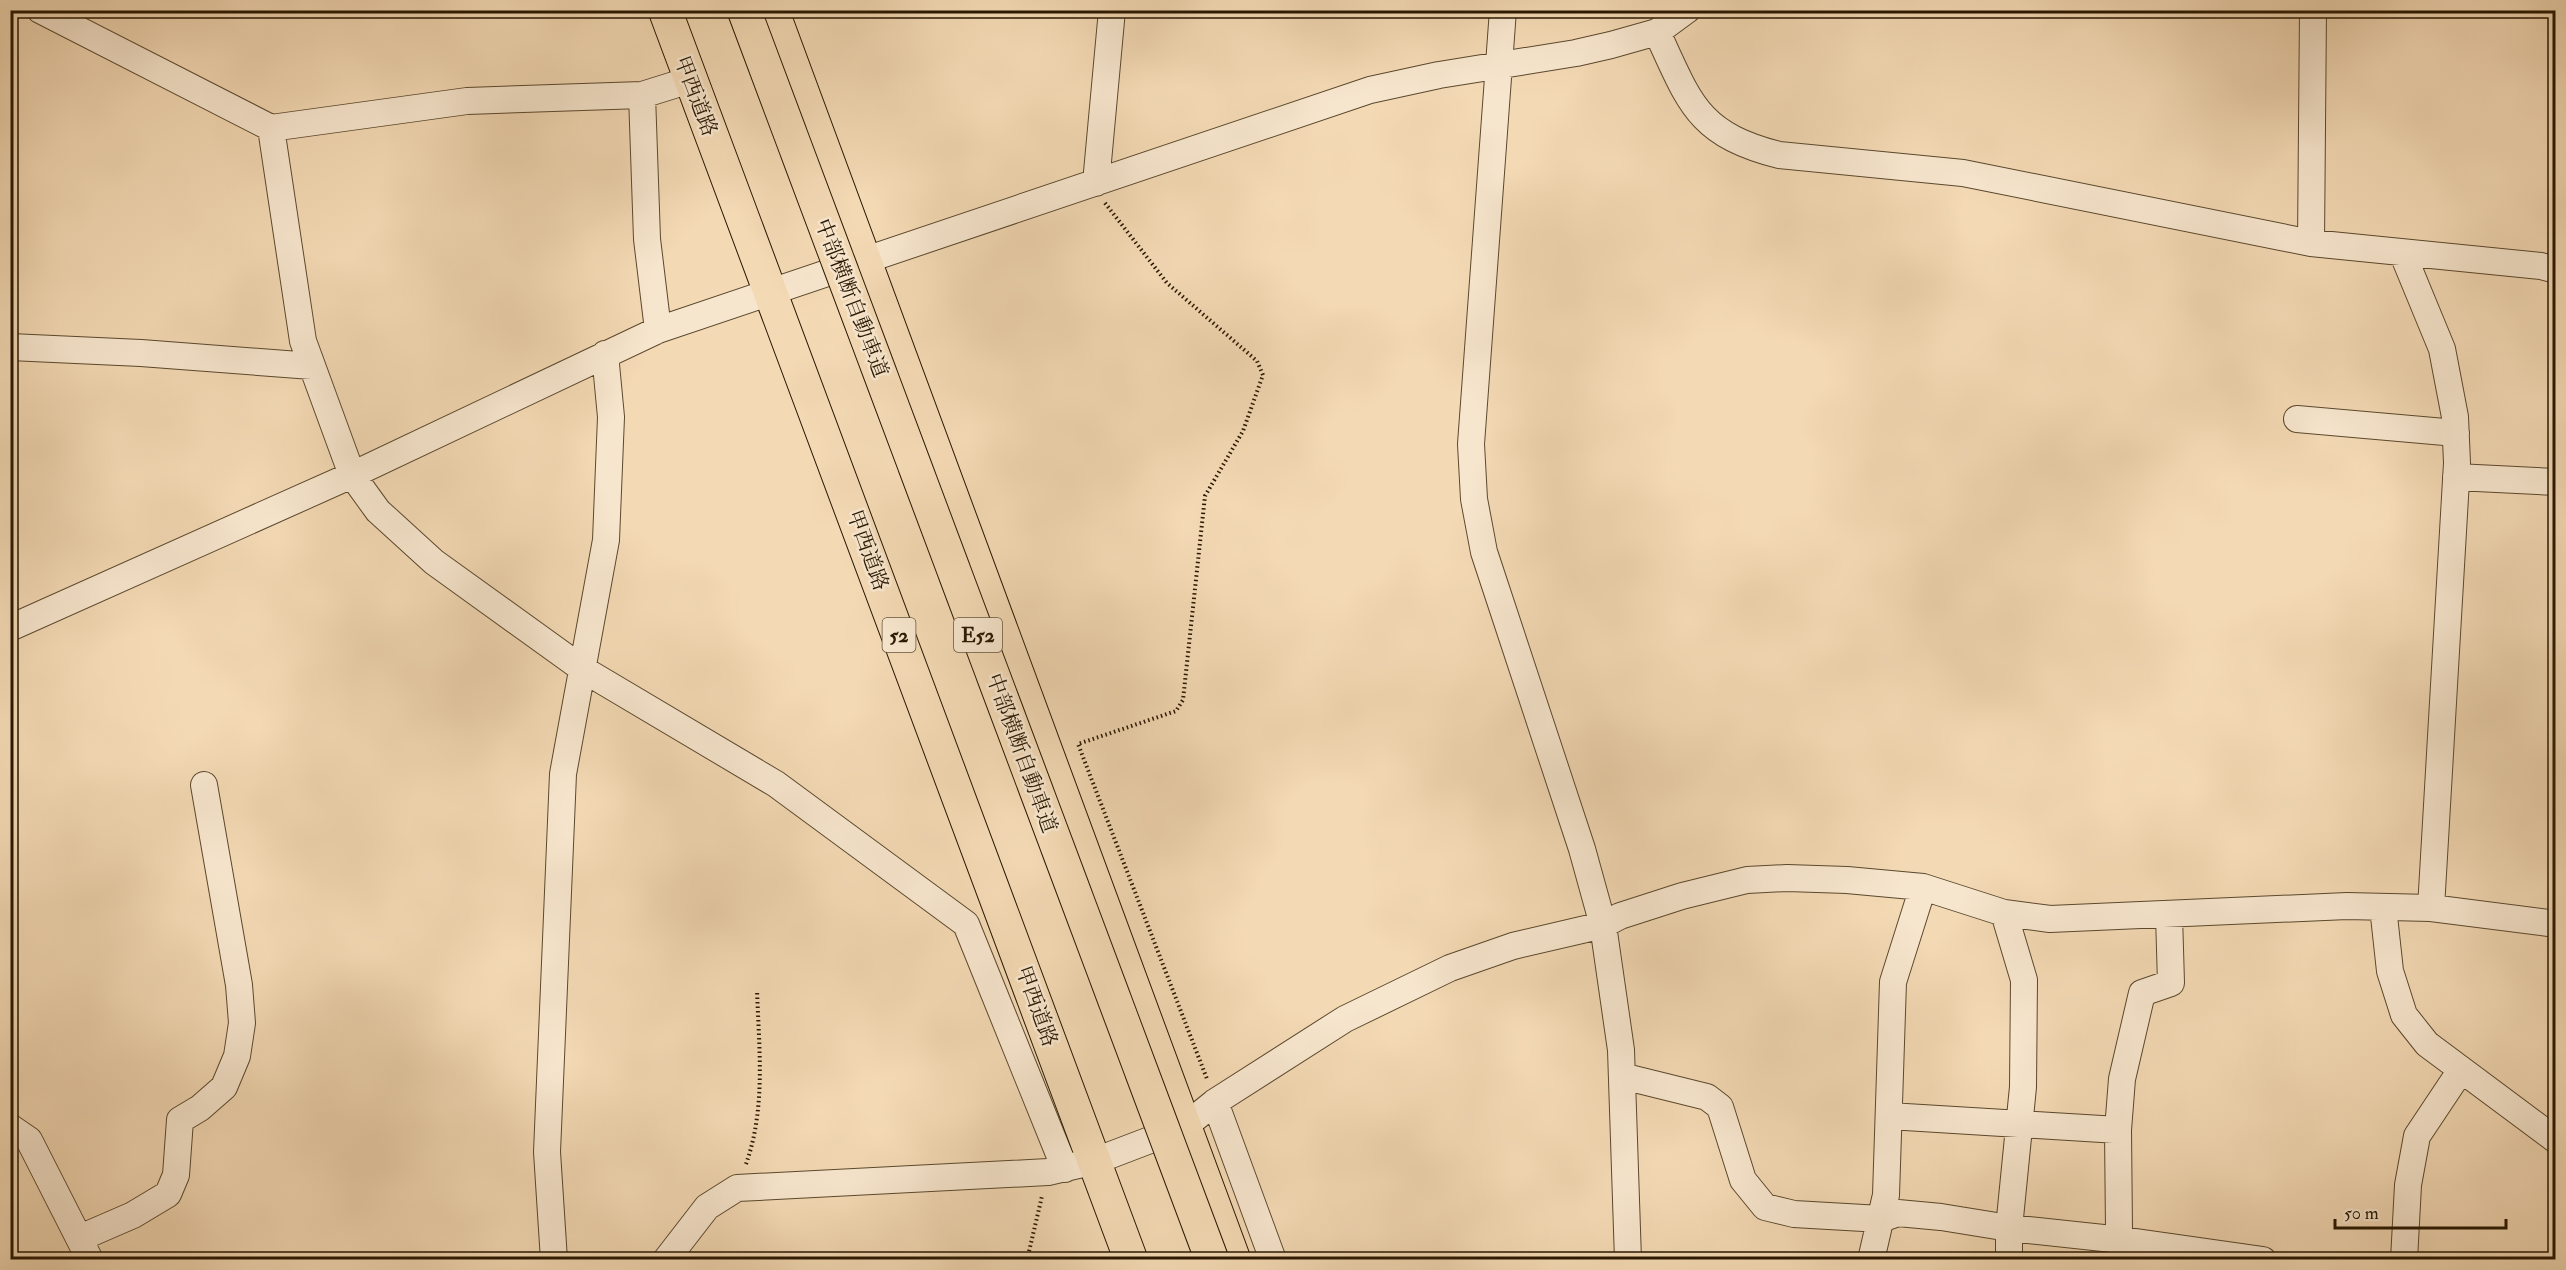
<svg xmlns="http://www.w3.org/2000/svg" width="2566" height="1270" font-family="'IM FELL Double Pica','Noto Serif JP',serif">
  <style>
    .lines { fill: none; stroke-linecap: round; stroke-linejoin: round }
    .minor-casing { stroke: #5b482d; stroke-width: 28 }
    .highway-casing { stroke: #281700; stroke-width: 35 }
    .path { stroke: #281700; stroke-width: 4; stroke-dasharray: 1.5 3; stroke-linecap: butt }
    .minor { stroke: #f7e6ce; stroke-width: 26 }
    .highway { stroke: #f3d9b4; stroke-width: 33 }
    .highway-bridge-casing { stroke: #281700; stroke-width: 35; stroke-linecap: butt }
    .highway-bridge { stroke: #f3d9b4; stroke-width: 33 }
    .labels { text-anchor: middle; stroke-width: 5; stroke-linejoin: round; paint-order: stroke }
    .shield { fill: #f7e6ce; stroke: #66553e; stroke-width: 1.5 }
    .shield-label { font-size: 20px; font-weight: bold; fill: #281700 }
    .street-label { font-size: 21px; fill: #281700; stroke: #f7e6ce }
  </style>
  <rect width="100%" height="100%" fill="#f3d9b4"/>
  <filter id="stains"><feTurbulence type="fractalNoise" baseFrequency=".00333" numOctaves="4"/><feColorMatrix values="0 0 0 0 .2 0 0 0 0 .09 0 0 0 0 .02 0 0 0 .5 -.17"/></filter>
  <radialGradient id="worn" r=".72"><stop offset=".6" stop-color="#630" stop-opacity="0"/><stop offset="1" stop-color="#630" stop-opacity=".3"/></radialGradient>
  <g class="lines">
    <defs>
      <path id="minor" d="M40 10 271 128 467 101 642 95 690 80
        M1503 10 1471 444 1474 499 1484 552 1582 849 1603 925 1621 1050 1628 1260
        M1657 32C1690 103 1697 134 1779 155L1963 173 2311 243 2541 266 2556 270
        M642 95 647 239 658 330
        M271 128 303 341 352 475 378 511 434 562 584 670 776 784 966 924 1065 1169
        M1096 183 1112 10
        M2311 243 2313 10
        M2402 252 2442 349 2455 417 2457 463 2431 908
        M10 347 141 353 312 366
        M2297 419 2456 433
        M2456 477 2556 482
        M10 628 352 475 658 330 1370 90 1439 75 1576 53 1611 45 1657 32 1687 10
        M2383 907 2390 971 2404 1015 2427 1044 2556 1140
        M2004 913 2024 980 2023 1087 2009 1228V1260
        M1622 1076 1707 1097 1720 1107 1743 1180 1765 1207 1794 1214 1881 1219 1898 1213 1941 1217 2009 1228 2122 1240 2263 1260
        M1215 1102 1273 1260
        M1889 1116 2118 1130
        M10 1127 29 1140 90 1260
        M80 1238 133 1215 168 1194 176 1175 180 1120 200 1108 224 1087 237 1056 242 1023 239 985 204 785
        M554 1260 547 1152 563 774 606 540 611 417 605 354
        M666 1260 707 1207 737 1188 1048 1172 1095 1161 1184 1127 1215 1102 1345 1019 1450 968 1513 946 1603 925 1620 916 1682 896 1747 880 1787 878 1847 880 1923 887 2004 913 2050 919 2347 906 2431 908 2556 924
        M1871 1260 1886 1195 1893 982 1923 887
        M2125 1260V1252L2119 1231 2118 1130 2122 1079 2142 993 2171 983 2169 915
        M2404 1260 2408 1185 2417 1136 2461 1070"/>
      <path id="highway" d="M665 10 1131 1260
        M772 10 1234 1260"/>
    </defs>
    <use href="#minor" class="minor-casing"/>
    <use href="#highway" class="highway-casing"/>
    <path class="path" d="M1105 203 1167 283 1257 361 1263 375 1243 431 1205 496 1183 700 1176 711 1078 744 1207 1079
      M746 1164C766 1108 759 1049 757 990
      M1027 1260 1042 1196"/>
    <use href="#minor" class="minor"/>
    <use href="#highway" class="highway"/>
    <defs>
      <path id="highway-bridge" d="M744 10 1212 1260"/>
    </defs>
    <use href="#highway-bridge" class="highway-bridge-casing"/>
    <use href="#highway-bridge" class="highway-bridge"/>
  </g>
  <g class="labels">
    <g class="shield">
      <rect x="882.5" y="618" width="33" height="34" rx="4.5"/>
      <rect x="954" y="618" width="48" height="34" rx="4.5"/>
    </g>
    <g class="shield-label">
      <text x="899" y="642">52</text>
      <text x="978" y="642">E52</text>
    </g>
    <g class="street-label">
      <text transform="translate(696 96) rotate(69)" y="7">甲西道路</text>
      <text transform="translate(852 298) rotate(69)" y="7">中部横断自動車道</text>
      <text transform="translate(868 550) rotate(70)" y="7">甲西道路</text>
      <text transform="translate(1022 753) rotate(70)" y="7">中部横断自動車道</text>
      <text transform="translate(1037 1006) rotate(70)" y="7">甲西道路</text>
    </g>
  </g>
  <rect width="2566" height="1270" fill="none" stroke="#f3d9b4" stroke-width="36"/>
  <rect x="12" y="12" width="2542" height="1246" fill="none" stroke="#281700" stroke-width="3"/>
  <rect x="18" y="18" width="2530" height="1234" fill="none" stroke="#281700" stroke-width="1.5"/>
  <path d="M2335 1219v9h171v-9" fill="none" stroke="#281700" stroke-width="3"/>
  <text x="2344" y="1219" font-size="18" fill="#281700" stroke="#f7e6ce" stroke-width="4.5" paint-order="stroke">50 m</text>
  <rect width="100%" height="100%" filter="url(#stains)"/>
  <rect width="100%" height="100%" fill="url(#worn)"/>
</svg>
